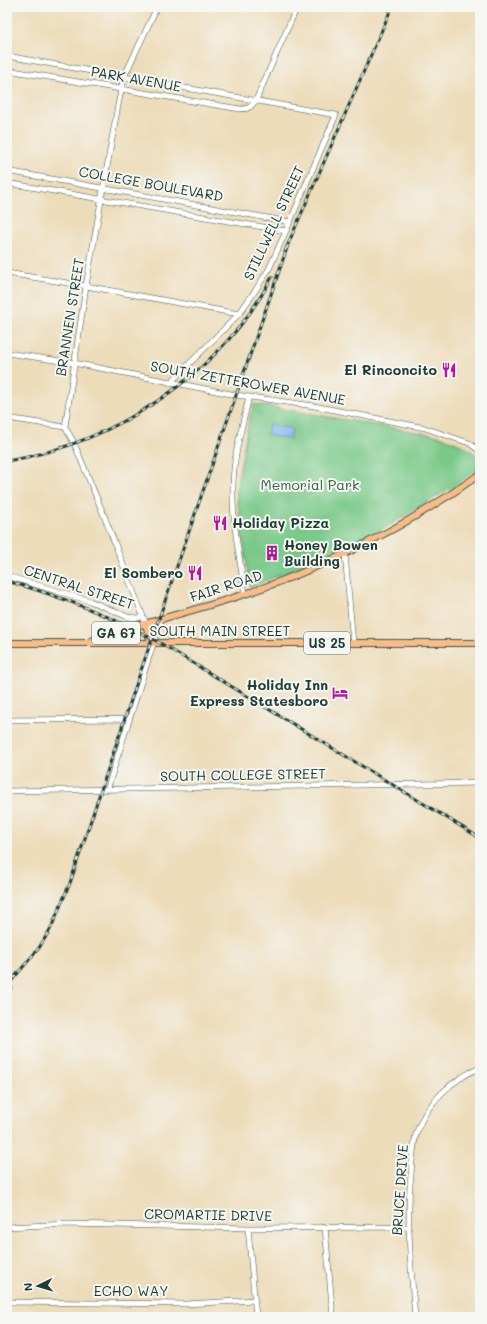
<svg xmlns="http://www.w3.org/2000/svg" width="487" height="1324" font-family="Mali,sans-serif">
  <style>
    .green { fill: #7ac989; stroke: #4c835e }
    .water { fill: #87b6f1; stroke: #537a92 }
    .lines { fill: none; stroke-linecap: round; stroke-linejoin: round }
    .minor-casing { stroke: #3e5548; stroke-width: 6 }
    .major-casing { stroke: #3e5548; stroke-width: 8 }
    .minor { stroke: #fff; stroke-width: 5 }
    .major { stroke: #f9bc89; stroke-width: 6 }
    .rail-casing { stroke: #1f3d34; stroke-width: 3 }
    .rail { stroke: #f6f6f2; stroke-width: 1.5; stroke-dasharray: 4.5; stroke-linecap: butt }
    .labels { text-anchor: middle; stroke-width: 4; stroke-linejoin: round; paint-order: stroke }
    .shield { fill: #f6f6f2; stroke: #60746d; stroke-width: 1 }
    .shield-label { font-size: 13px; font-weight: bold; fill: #1f3d34 }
    .street-label { font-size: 14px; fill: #1f3d34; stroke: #f6f6f2 }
    .poi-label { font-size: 14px; font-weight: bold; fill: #1f3d34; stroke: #f6f6f2; text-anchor: end }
    .park-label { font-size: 14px; fill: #366049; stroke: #f6f6f2 }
  </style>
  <rect width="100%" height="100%" fill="#f6f6f2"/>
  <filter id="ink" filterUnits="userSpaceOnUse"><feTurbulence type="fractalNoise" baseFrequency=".025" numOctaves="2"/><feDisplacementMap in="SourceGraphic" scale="8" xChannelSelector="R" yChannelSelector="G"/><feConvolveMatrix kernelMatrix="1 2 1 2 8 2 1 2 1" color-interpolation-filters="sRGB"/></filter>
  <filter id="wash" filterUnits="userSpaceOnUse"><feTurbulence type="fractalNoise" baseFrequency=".012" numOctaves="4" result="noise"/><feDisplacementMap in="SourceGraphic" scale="16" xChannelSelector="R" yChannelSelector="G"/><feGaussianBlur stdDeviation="0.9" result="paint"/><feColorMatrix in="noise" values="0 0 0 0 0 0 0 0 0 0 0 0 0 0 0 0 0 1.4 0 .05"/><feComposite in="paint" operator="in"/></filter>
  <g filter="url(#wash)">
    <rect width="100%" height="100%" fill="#eddcba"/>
    <path class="green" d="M254 404 440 436 466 447 479 457 480 463 478 468 456 485 381 530 324 557 250 587 236 490 249 419Z"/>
    <path class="water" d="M269 424 292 429 290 439 267 435Z"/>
  </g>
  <g filter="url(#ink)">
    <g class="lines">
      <defs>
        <path id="minor" d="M7 56 336 115 286 231 269 269 255 291 239 314 170 383
          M7 70 240 109C249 109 251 107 256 100L297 7
          M7 171 290 222
          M7 183 286 231
          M7 273 86 286 239 314
          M7 353 74 363 236 395 314 406 425 428 469 443 480 451
          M7 418 65 427
          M345 554 353 643
          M7 576 90 601 128 617 138 618 143 616
          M245 594C240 559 232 523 233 487 233 457 242 427 249 397
          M146 624 105 518 74 443 65 427 86 286 118 105 124 77 157 7
          M7 720 129 719
          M107 790 161 619
          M7 791 480 783
          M7 990 10 987
          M7 1227 67 1224 248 1228 408 1227
          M325 1227 333 1317
          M248 1228 256 1317
          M7 1302 186 1304 254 1300
          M415 1317C411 1269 406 1222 411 1174 412 1160 413 1144 417 1131 427 1103 452 1079 480 1068"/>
        <path id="major" d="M146 624 151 643
          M91 641C142 623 194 611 245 594 328 566 409 525 480 474
          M7 643H480"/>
      </defs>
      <use href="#minor" class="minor-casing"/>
      <use href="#major" class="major-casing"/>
      <use href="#minor" class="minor"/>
      <use href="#major" class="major"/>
      <defs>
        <path id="rail" d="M285 251 392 7
          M7 461C115 443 220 375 272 277
          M7 581C60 596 112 616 160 643L480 838
          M7 986 39 948 51 928 70 883 137 682 288 245"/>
      </defs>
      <use href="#rail" class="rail-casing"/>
      <use href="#rail" class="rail"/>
    </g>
  </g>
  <defs>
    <symbol id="restaurant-bare" viewBox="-9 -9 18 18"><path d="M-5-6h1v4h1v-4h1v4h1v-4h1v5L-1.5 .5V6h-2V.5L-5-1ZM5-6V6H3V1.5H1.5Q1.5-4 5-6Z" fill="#b5179e" stroke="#f6f6f2" stroke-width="2.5" paint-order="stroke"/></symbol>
    <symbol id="building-bare" viewBox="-9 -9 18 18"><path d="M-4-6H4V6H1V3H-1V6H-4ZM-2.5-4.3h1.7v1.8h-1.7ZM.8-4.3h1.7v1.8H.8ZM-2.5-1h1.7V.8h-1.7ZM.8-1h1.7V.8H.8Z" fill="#b5179e" stroke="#f6f6f2" stroke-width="2.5" paint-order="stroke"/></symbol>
    <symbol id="hotel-bare" viewBox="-9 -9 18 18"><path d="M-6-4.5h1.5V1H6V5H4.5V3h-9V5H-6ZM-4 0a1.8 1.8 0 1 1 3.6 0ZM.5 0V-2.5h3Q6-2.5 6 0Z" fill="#b5179e" stroke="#f6f6f2" stroke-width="2.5" paint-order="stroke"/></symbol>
  </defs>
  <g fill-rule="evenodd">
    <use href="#restaurant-bare" x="438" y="359" width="22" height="22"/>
    <use href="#restaurant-bare" x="209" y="512" width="22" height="22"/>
    <use href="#building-bare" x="261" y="542" width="22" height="22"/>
    <use href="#restaurant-bare" x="184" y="562" width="22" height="22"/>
    <use href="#hotel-bare" x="329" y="682" width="22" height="22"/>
  </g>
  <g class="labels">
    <g class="shield">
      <rect x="92" y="622" width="48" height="22" rx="3"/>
      <rect x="304" y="632" width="46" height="22" rx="3"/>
    </g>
    <g class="shield-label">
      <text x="116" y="638">GA 67</text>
      <text x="327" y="648">US 25</text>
    </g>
    <g class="street-label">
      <text transform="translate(136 79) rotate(10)" y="5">PARK AVENUE</text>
      <text transform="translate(151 184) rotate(10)" y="5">COLLEGE BOULEVARD</text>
      <text transform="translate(274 223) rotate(-65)" y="5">STILLWELL STREET</text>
      <text transform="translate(70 317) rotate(-81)" y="5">BRANNEN STREET</text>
      <text transform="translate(248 383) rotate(10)" y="5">SOUTH ZETTEROWER AVENUE</text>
      <text transform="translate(226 586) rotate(-18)" y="5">FAIR ROAD</text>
      <text transform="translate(79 587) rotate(18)" y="5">CENTRAL STREET</text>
      <text x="220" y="636">SOUTH MAIN STREET</text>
      <text transform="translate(243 775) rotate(-1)" y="5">SOUTH COLLEGE STREET</text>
      <text transform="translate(400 1190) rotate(-86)" y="5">BRUCE DRIVE</text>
      <text transform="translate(208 1215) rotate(1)" y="5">CROMARTIE DRIVE</text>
      <text x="131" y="1296">ECHO WAY</text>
    </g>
    <g class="poi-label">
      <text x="437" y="375">El Rinconcito</text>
      <text x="232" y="528" text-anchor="start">Holiday Pizza</text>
      <text x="284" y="550" text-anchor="start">Honey Bowen<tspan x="284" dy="16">Building</tspan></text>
      <text x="183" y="578">El Sombero</text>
      <text x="328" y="690">Holiday Inn<tspan x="328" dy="16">Express Statesboro</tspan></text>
    </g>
    <g class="park-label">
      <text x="310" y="490">Memorial Park</text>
    </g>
  </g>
  <rect width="487" height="1324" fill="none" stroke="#f6f6f2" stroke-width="24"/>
  <g transform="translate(38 1286) rotate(265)" stroke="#f6f6f2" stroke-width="3" paint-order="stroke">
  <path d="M0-3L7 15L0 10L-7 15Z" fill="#1f3d34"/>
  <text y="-6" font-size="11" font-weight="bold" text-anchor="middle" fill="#1f3d34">N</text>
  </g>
</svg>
